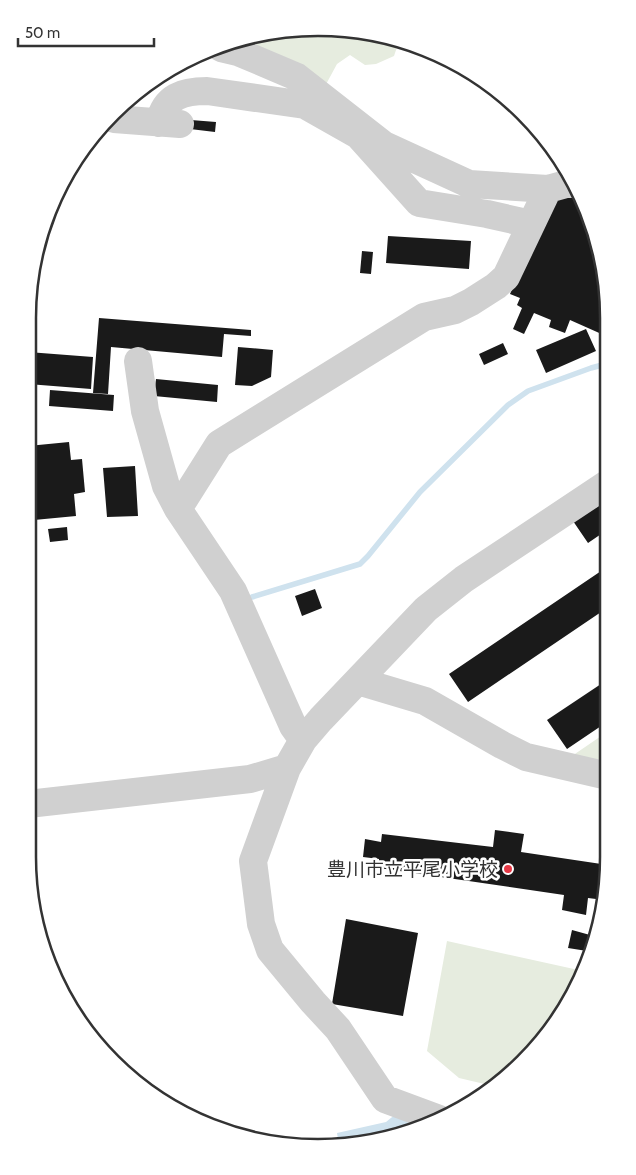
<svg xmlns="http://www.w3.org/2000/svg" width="636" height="1175" font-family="Cabin,'Noto Sans JP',sans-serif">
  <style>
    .green { fill: #e6ecdf }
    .water { fill: #cfe2ee }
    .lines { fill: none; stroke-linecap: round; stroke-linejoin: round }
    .stream { stroke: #cfe2ee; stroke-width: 5.5 }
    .building { fill: #1a1a1a }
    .minor { stroke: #d0d0d0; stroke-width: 28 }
    .poi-dot { fill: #e63946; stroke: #fff; stroke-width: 2 }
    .labels { text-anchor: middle; stroke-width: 5; stroke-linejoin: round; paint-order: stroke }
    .poi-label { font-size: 19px; fill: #333; stroke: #fff; text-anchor: end }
    .rim { fill: none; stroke: #333; stroke-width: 2.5 }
  </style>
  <rect width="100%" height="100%" fill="#fff"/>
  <path class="green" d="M356 30 398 44 394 56 376 64 365 65 350 55 337 64 324 88 232 43 243 37Z
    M607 732 608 760 569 758Z
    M447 941 583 971 570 1002 510 1075 493 1086 459 1078 427 1051Z"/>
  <path class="water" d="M397 1113 424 1126 339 1146 337 1133 386 1122Z"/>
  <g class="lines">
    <path class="stream" d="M252 597 360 564 368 556 420 492 508 405 528 391 591 368 606 364"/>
  </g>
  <path class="building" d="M191 120 216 122 215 132 190 129Z
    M556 190 584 202 586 207 606 280V336L570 320 565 333 549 327 551 320 534 313 524 334 513 329 522 308 517 305 520 298 510 294Z
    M388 236 471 241 469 269 386 263Z
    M362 251 373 252 371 274 360 273Z
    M99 318 251 330V336L224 334 222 357 111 347 108 394 93 393Z
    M586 329 596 351 546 373 536 350Z
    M503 343 508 354 484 365 479 354Z
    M238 347 273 350 271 377 252 386 235 385Z
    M28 352 93 357 91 389 28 384Z
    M156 379 218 385 217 402 154 396Z
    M50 390 114 395 113 411 49 406Z
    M69 442 71 460 82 459 85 492 74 494 76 516 34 520 28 446Z
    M135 466 138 516 107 517 103 468Z
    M607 501V530L588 543 573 521Z
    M67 527 68 540 50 542 48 529Z
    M607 567V608L468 702 449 674Z
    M315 589 322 608 302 616 295 596Z
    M607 680V722L567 749 547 720Z
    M495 830 524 834 521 852 608 865 604 900 588 898 586 915 562 910 564 895 379 868V859L363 857 365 839 381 842 382 834 493 847Z
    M346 919 418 933 403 1016 332 1004Z
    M572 930 590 935 587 951 568 948Z"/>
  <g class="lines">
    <path class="minor" d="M221 48 238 52 297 77 384 145 469 184 548 189 566 184H574
      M114 119 180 124
      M159 123C165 96 183 91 207 91L305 105 358 135 419 203 487 214 531 224
      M138 361 145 411 166 486 178 509 233 591 293 726 303 740
      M178 509 219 444 424 317 455 310 471 302 496 286 506 277 548 189
      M358 681 425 701 502 745 526 757 608 776
      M28 804 250 779 287 768
      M439 1119 385 1099 338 1029 313 1002 270 950 261 924 253 861 287 768 303 740 321 719 426 609 464 579 607 484"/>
  </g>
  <circle class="poi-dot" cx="508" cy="869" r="5"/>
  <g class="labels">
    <g class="poi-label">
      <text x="498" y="876">豊川市立平尾小学校</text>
    </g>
  </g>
  <path d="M0 0H636V1175H0ZM318 36H318A282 282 0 0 1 600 318V857A282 282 0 0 1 318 1139H318A282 282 0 0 1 36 857V318A282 282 0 0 1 318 36Z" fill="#fff" fill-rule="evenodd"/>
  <path class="rim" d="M318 36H318A282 282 0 0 1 600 318V857A282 282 0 0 1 318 1139H318A282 282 0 0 1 36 857V318A282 282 0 0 1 318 36Z"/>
  <path d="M18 38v8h136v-8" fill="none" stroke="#333333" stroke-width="2.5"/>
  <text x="25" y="38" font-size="15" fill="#333333" stroke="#ffffff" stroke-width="4" paint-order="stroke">50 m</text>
</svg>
